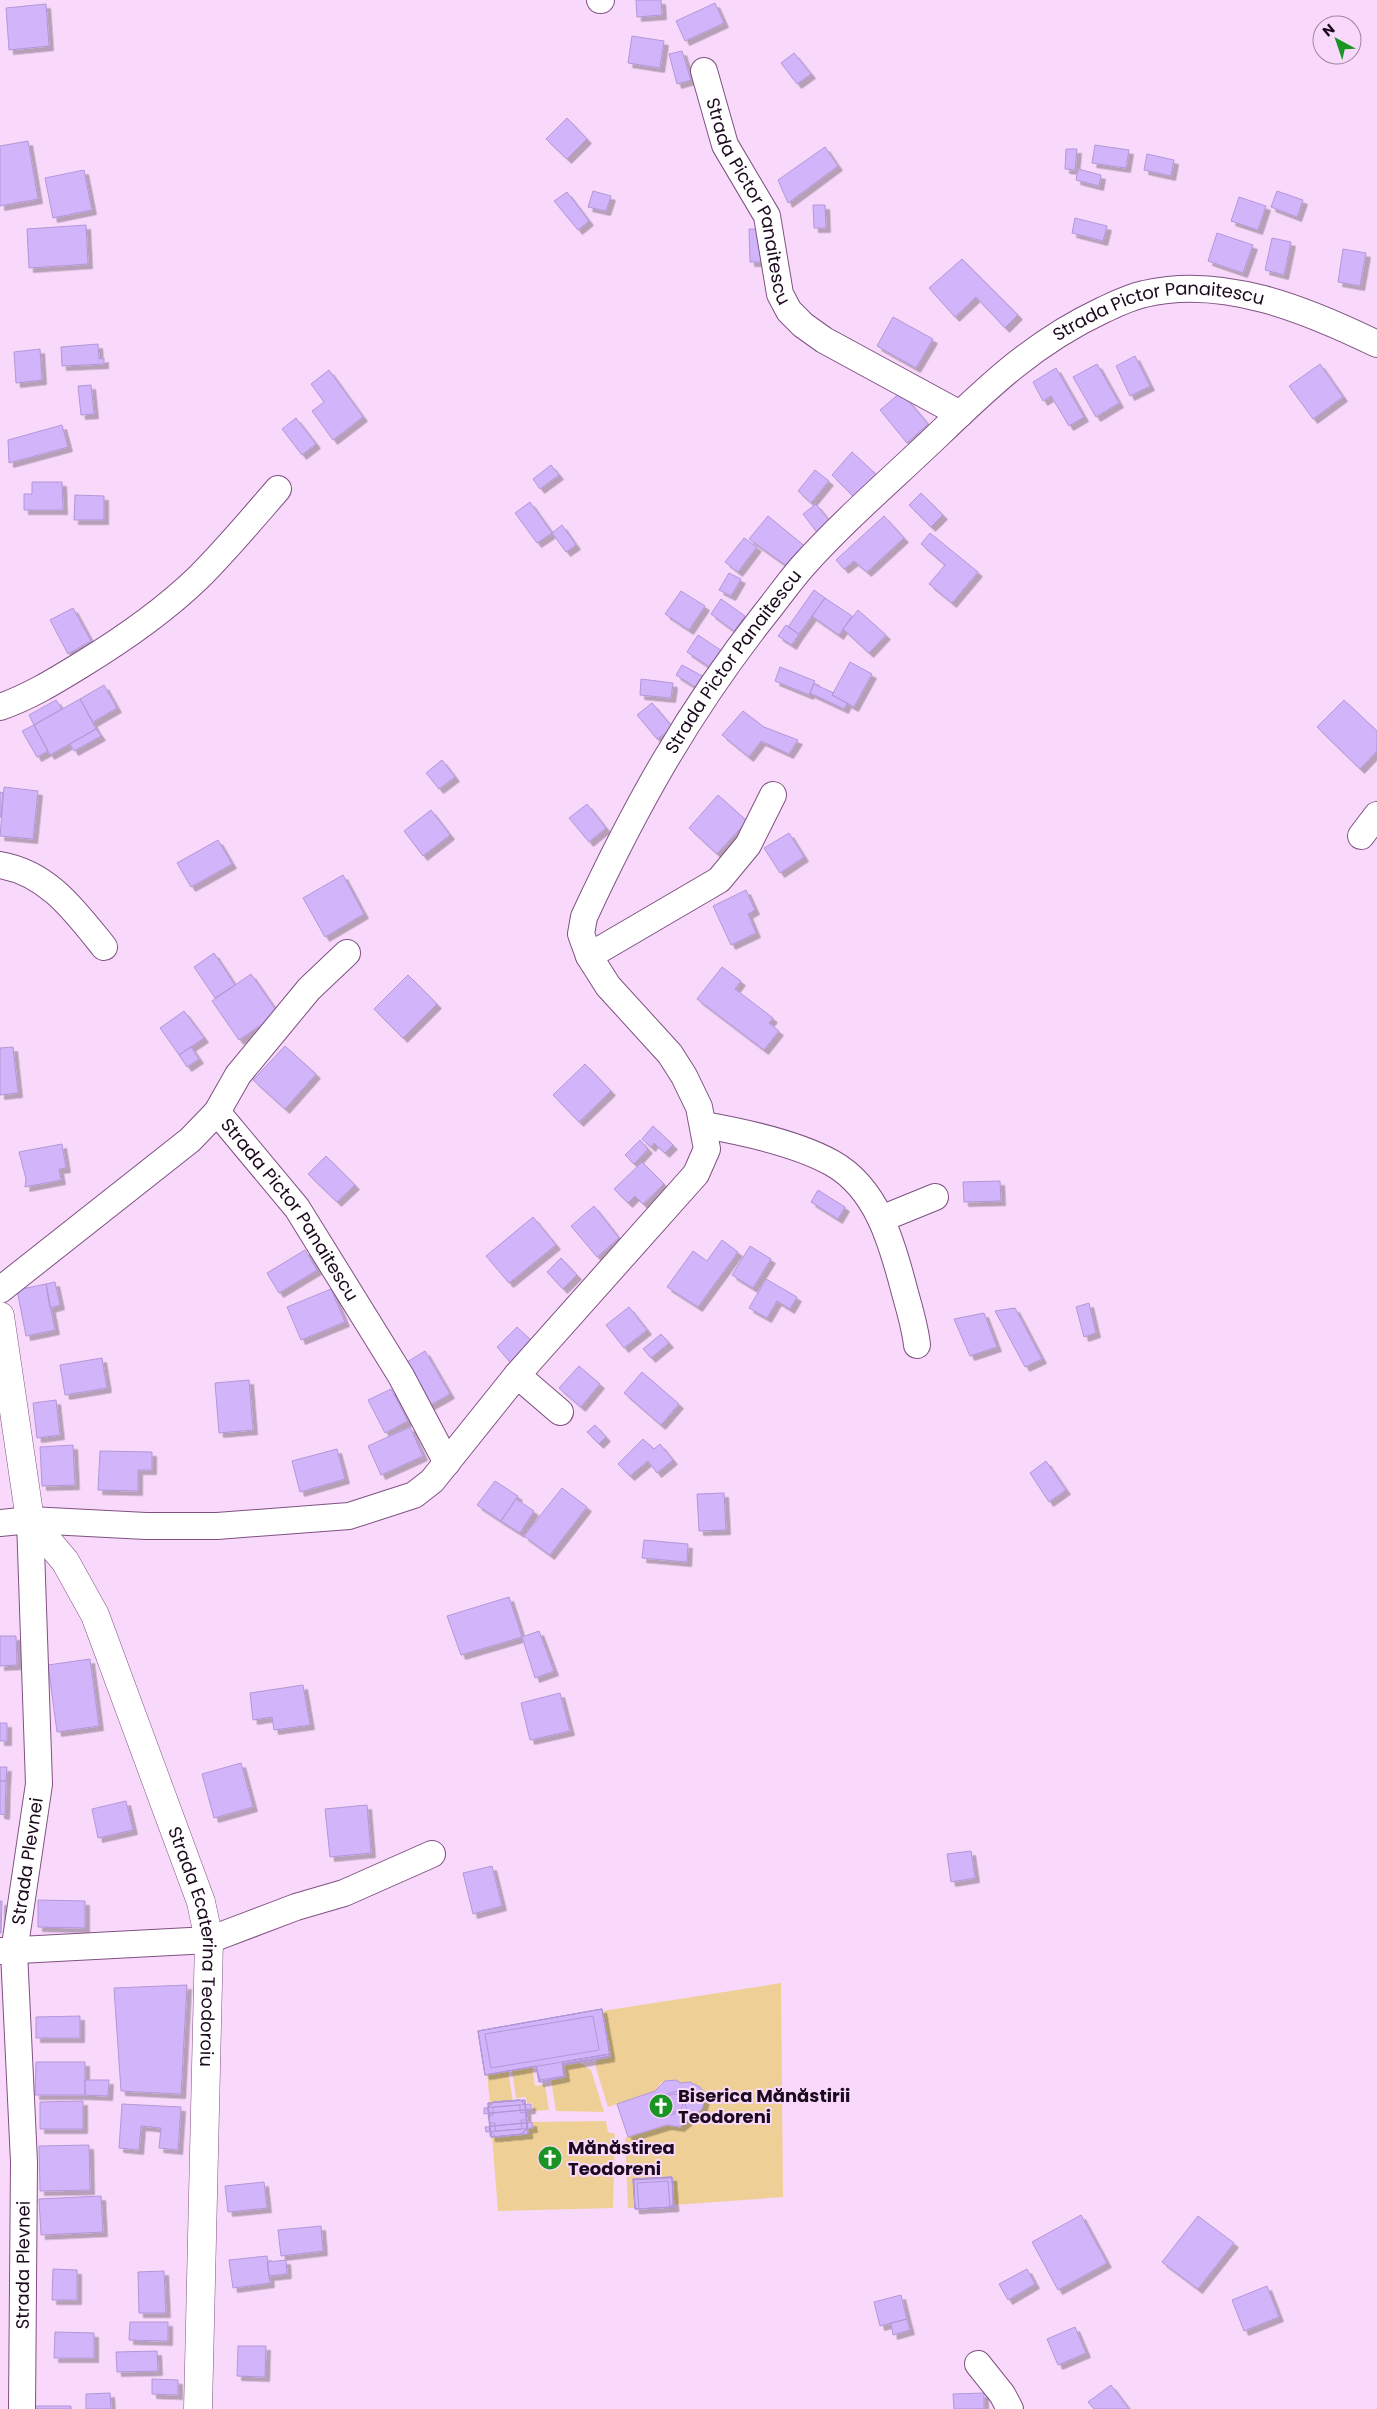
<svg xmlns="http://www.w3.org/2000/svg" width="1377" height="2409" font-family="Poppins,sans-serif">
  <style>
    .green { fill: #eed096 }
    .building { fill: #d2b4fb; stroke: #b297d6; filter: url(#shadow) }
    .lines { fill: none; stroke-linecap: round; stroke-linejoin: round }
    .minor-casing { stroke: #7f5183; stroke-width: 28 }
    .tertiary-casing { stroke: #7f5183; stroke-width: 29 }
    .minor { stroke: #fff; stroke-width: 26 }
    .tertiary { stroke: #fff; stroke-width: 28 }
    .labels { text-anchor: middle; stroke-width: 4; stroke-linejoin: round; paint-order: stroke }
    .street-label { font-size: 18px; fill: #1b091d; stroke: #f9d9fb }
    .poi-label { font-size: 18px; font-weight: bold; fill: #1b091d; stroke: #f9d9fb; text-anchor: start }
  </style>
  <defs>
    <filter id="shadow"><feDropShadow dx="4.5" dy="4.5" stdDeviation="0" flood-color="#0004"/></filter>
  </defs>
  <rect width="100%" height="100%" fill="#f9d9fb"/>
  <path class="green" d="M781 1983 783 2197 674 2205 672 2177 633 2179 634 2208H628L625 2138 667 2125 680 2127 702 2109 705 2098 700 2087 690 2082 681 2083 670 2080 661 2083 655 2091 608 2107 596 2068 597 2059 610 2056 603 2011Z
    M579 2062 591 2070 604 2112 556 2111 551 2080 565 2077 563 2065Z
    M532 2066 535 2086 545 2085 549 2110 533 2111 532 2103H527L526 2097 516 2098 512 2070Z
    M508 2071 513 2101 490 2103 487 2074Z
    M606 2121 608 2132 615 2134 613 2208 498 2211 492 2137 528 2134 527 2128 532 2127V2122Z"/>
  <path class="building" d="M636 0H661L662 15 637 17Z
    M715 3 724 23 685 41 676 21Z
    M46 4 49 46 9 50 6 8Z
    M632 36 664 41 660 68 628 63Z
    M682 51 691 80 677 84 669 54Z
    M794 53 811 74 797 84 781 63Z
    M567 118 587 139 567 159 546 139Z
    M28 141 38 199 0 206V146Z
    M1095 145 1129 150 1126 168 1092 163Z
    M825 147 838 166 788 203 778 180Z
    M1066 149H1077L1075 170 1065 169Z
    M1147 154 1174 160 1171 176 1144 170Z
    M1078 169 1101 175 1099 186 1076 180Z
    M84 170 92 210 53 218 45 178Z
    M593 191 611 196 606 211 588 207Z
    M1277 191 1303 200 1297 217 1271 207Z
    M567 192 589 221 578 230 554 201Z
    M1239 197 1266 206 1258 230 1231 221Z
    M813 205H825L826 228H814Z
    M1075 218 1107 226 1103 241 1072 233Z
    M86 225 88 264 29 268 27 229Z
    M749 229H763V262H750Z
    M1217 233 1253 245 1243 273 1208 261Z
    M1272 238 1291 242 1284 275 1265 270Z
    M1343 249 1366 253 1360 286 1338 282Z
    M962 259 1018 315 1005 328 976 297 955 317 929 288Z
    M893 317 933 339 916 368 877 346Z
    M98 344 99 359 104 358V364L62 366 61 347Z
    M40 349 42 380 16 383 14 352Z
    M1135 356 1150 386 1130 396 1116 366Z
    M1097 364 1119 403 1096 417 1073 377Z
    M1320 364 1343 397 1313 419 1289 386Z
    M1056 368 1084 417 1069 426 1051 396 1043 401 1033 382Z
    M329 370 363 417 333 440 312 411 324 402 311 384Z
    M91 385 94 414 81 415 78 386Z
    M901 392 928 424 907 443 880 410Z
    M296 418 316 444 302 455 282 429Z
    M62 425 68 447 9 463 8 440Z
    M852 452 879 477 857 500 832 475Z
    M551 465 559 475 540 489 533 479Z
    M815 470 829 481 811 503 798 491Z
    M32 482H62L63 510H24V494H32Z
    M921 493 943 515 931 527 909 505Z
    M75 495 104 496V520H74Z
    M530 502 552 533 537 543 515 513Z
    M816 504 831 523 818 534 803 514Z
    M768 516 807 548 791 569 749 539Z
    M884 516 904 538 867 572 854 561 844 569 836 560Z
    M562 525 576 545 566 552 552 533Z
    M930 533 978 572 952 603 929 584 945 565 921 544Z
    M744 538 757 547 738 572 725 562Z
    M729 573 741 579 731 596 719 590Z
    M814 590 825 598 799 634 788 627Z
    M681 591 705 606 689 630 665 614Z
    M825 598 852 616 839 635 812 616Z
    M721 599 745 616 734 631 711 614Z
    M73 608 91 641 68 654 50 620Z
    M858 610 886 635 869 653 843 629Z
    M786 625 799 634 792 645 778 636Z
    M698 635 722 651 711 668 687 652Z
    M850 662 872 674 854 707 832 695Z
    M682 665 708 679 700 690 676 675Z
    M780 667 815 681 809 695 775 681Z
    M641 679 673 683 671 698 640 695Z
    M814 684 834 693 832 695 847 703 844 709 810 693Z
    M104 685 117 708 93 722 80 699Z
    M80 699 96 729 50 755 34 725Z
    M56 700 62 709 34 725 29 715Z
    M1344 700 1377 731V751L1360 769 1317 727Z
    M652 703 673 728 657 739 637 715Z
    M743 711 764 727 798 740 789 754 761 741 749 757 722 735Z
    M34 725 48 751 37 757 22 731Z
    M96 729 101 736 74 751 70 744Z
    M442 760 455 777 439 789 426 773Z
    M4 787 38 791 33 839 0 836Z
    M0 792 3 793 1 817H0Z
    M718 795 747 821 717 854 689 828Z
    M587 804 606 828 589 842 569 818Z
    M431 810 450 835 423 856 404 831Z
    M789 833 804 857 780 873 764 848Z
    M218 840 232 864 191 887 177 863Z
    M343 875 364 914 325 937 303 898Z
    M746 890 755 910 748 914 756 933 731 945 713 906Z
    M214 953 235 985 215 998 194 967Z
    M722 967 741 981 735 989 773 1018 769 1023 779 1031 764 1050 697 999Z
    M251 974 278 1013 239 1040 212 1001Z
    M408 975 437 1004 403 1038 374 1009Z
    M184 1011 204 1038 179 1055 160 1028Z
    M285 1046 316 1074 285 1109 253 1080Z
    M13 1047 18 1093 0 1095V1048Z
    M191 1047 199 1059 187 1067 179 1055Z
    M585 1064 611 1091 579 1122 553 1095Z
    M653 1126 673 1145 665 1153 654 1143 651 1147 642 1139Z
    M640 1140 648 1149 634 1164 625 1155Z
    M62 1144 66 1168 59 1169 61 1180 25 1187 26 1179 19 1152Z
    M326 1156 355 1185 337 1202 308 1174Z
    M642 1162 664 1184 643 1204 635 1196 628 1203 614 1189Z
    M1000 1181 1001 1201 964 1202 963 1182Z
    M818 1190 845 1207 838 1219 811 1202Z
    M594 1206 619 1238 597 1257 571 1226Z
    M533 1217 556 1245 509 1283 486 1256Z
    M722 1240 738 1252 698 1307 667 1287 693 1251 707 1261Z
    M750 1246 771 1259 753 1288 732 1275Z
    M305 1250 317 1270 279 1293 267 1273Z
    M561 1258 577 1275 563 1289 547 1272Z
    M766 1279 797 1297 790 1309 777 1301 767 1318 749 1308Z
    M55 1282 60 1305 50 1308 46 1284Z
    M46 1284 55 1330 26 1336 17 1290Z
    M331 1289 345 1322 301 1340 287 1307Z
    M1089 1303 1096 1333 1084 1337 1076 1307Z
    M629 1307 647 1330 624 1348 606 1325Z
    M1015 1308 1042 1359 1025 1367 995 1311Z
    M984 1313 997 1347 970 1356 954 1319Z
    M517 1327 535 1344 516 1369 497 1347Z
    M661 1334 669 1343 651 1358 643 1349Z
    M425 1351 450 1394 427 1407 402 1365Z
    M102 1358 107 1388 65 1395 60 1365Z
    M579 1366 600 1384 581 1407 559 1388Z
    M642 1372 679 1404 661 1425 624 1393Z
    M249 1380 253 1430 219 1433 215 1383Z
    M391 1389 408 1421 385 1433 368 1400Z
    M56 1400 60 1435 37 1438 33 1403Z
    M595 1425 606 1437 599 1444 587 1432Z
    M410 1427 423 1456 381 1475 368 1446Z
    M643 1439 654 1449 660 1444 673 1460 657 1473 648 1461 630 1476 618 1464Z
    M73 1445 75 1485 42 1486 40 1447Z
    M337 1449 345 1479 300 1492 292 1461Z
    M100 1451 152 1452V1470H138V1491L98 1490Z
    M1046 1461 1066 1490 1049 1502 1030 1473Z
    M495 1481 518 1496 501 1521 477 1505Z
    M562 1488 587 1507 550 1555 524 1536Z
    M724 1493 726 1530 699 1531 697 1494Z
    M516 1499 534 1511 520 1533 501 1521Z
    M644 1540 688 1544 687 1562 642 1558Z
    M509 1597 522 1637 461 1655 447 1616Z
    M539 1631 554 1671 535 1678 522 1637Z
    M0 1636H16L17 1665 0 1666Z
    M90 1659 99 1726 57 1732 48 1665Z
    M303 1685 310 1725 274 1730 272 1717 253 1720 250 1693Z
    M560 1693 570 1731 530 1740 521 1703Z
    M0 1723H7V1741H0Z
    M241 1763 253 1807 214 1818 202 1774Z
    M0 1767H7L6 1781H0Z
    M0 1781H6L5 1815 0 1814Z
    M126 1801 133 1830 98 1838 92 1809Z
    M367 1805 371 1853 330 1857 325 1809Z
    M971 1851 975 1878 951 1882 947 1854Z
    M492 1866 502 1906 473 1914 463 1873Z
    M38 1900 85 1901V1928L38 1927Z
    M0 1901H2L1 1933H0Z
    M187 1985 181 2094 121 2091 114 1988Z
    M602 2009 610 2054 563 2062 565 2077 540 2082 536 2066 485 2075 478 2031Z
    M602 2009 610 2054 485 2075 478 2031Z
    M602 2009 610 2057 563 2065 565 2077 539 2082 536 2066 485 2075 478 2031Z
    M80 2016V2038H36V2017Z
    M593 2016 599 2050 491 2068 485 2034Z
    M609 2054 610 2057 563 2064V2062Z
    M610 2054 609 2057 563 2065 565 2077 539 2082 536 2066 540 2080 564 2076 562 2064 609 2056Z
    M36 2062H85V2095H35Z
    M85 2080H109L108 2096 85 2095Z
    M676 2080 681 2083 690 2082 700 2087 705 2098 702 2109 680 2127 667 2125 628 2137 617 2104 655 2091 665 2081Z
    M680 2090 687 2110 667 2116 661 2096Z
    M665 2103a9 9 0 1 1 18 0a9 9 0 1 1-18 0Z
    M520 2100 525 2104 527 2128 522 2134 496 2137 490 2131 488 2108 493 2102Z
    M520 2100 525 2104 526 2112 520 2113V2105L493 2107V2115L489 2116 488 2108 493 2102Z
    M520 2100 525 2104 527 2128 522 2134 496 2137 490 2131 488 2108 493 2102Z
    M520 2100 525 2104 528 2134 491 2137 488 2103Z
    M525 2100 526 2110 489 2113 488 2103Z
    M525 2100 528 2134 491 2137 488 2103Z
    M83 2101V2129H40V2102Z
    M122 2104 181 2107 178 2150 159 2148 161 2128 141 2126 139 2150 119 2148Z
    M531 2104V2109L484 2114V2108Z
    M521 2120H527V2128L522 2134 496 2137 490 2131V2123H495V2131L522 2129Z
    M532 2122 533 2128 486 2132 485 2127Z
    M527 2123 528 2134 491 2137 490 2126Z
    M89 2145 90 2190 40 2191 39 2146Z
    M672 2177 674 2207 635 2209 633 2179Z
    M672 2177 674 2207 670 2206H673L672 2178 634 2180 635 2208 639 2209H635L633 2179Z
    M672 2177 674 2207 635 2209 633 2179Z
    M668 2181 670 2207 639 2209 637 2183Z
    M264 2182 267 2208 228 2212 225 2186Z
    M101 2196 103 2232 41 2235 39 2199Z
    M1081 2215 1107 2263 1058 2290 1032 2242Z
    M1198 2216 1234 2243 1198 2289 1162 2262Z
    M321 2226 323 2251 281 2256 278 2230Z
    M267 2256 270 2283 233 2288 229 2260Z
    M286 2260 287 2274 269 2276 267 2262Z
    M53 2269 77 2270V2300H52Z
    M1027 2269 1035 2284 1008 2300 999 2284Z
    M164 2271 166 2313H139L138 2272Z
    M1267 2286 1279 2317 1244 2331 1232 2300Z
    M901 2295 907 2319 880 2326 874 2302Z
    M907 2319 910 2330 893 2335 891 2323Z
    M130 2322H168V2341L129 2340Z
    M1075 2327 1086 2353 1058 2365 1047 2339Z
    M55 2332 94 2333V2358H54Z
    M238 2346H266L265 2377 237 2376Z
    M157 2351 158 2371 117 2372 116 2352Z
    M152 2379 178 2380V2395L152 2394Z
    M1111 2385 1129 2409H1094L1088 2402Z
    M110 2393 111 2409H86V2394Z
    M984 2393V2409H954L953 2394Z
    M31 2406H71V2409H31Z"/>
  <g class="lines">
    <defs>
      <g id="minor">
        <path d="M600 0H601"/>
        <path id="s1" d="M704 71 725 145 767 216 780 294 789 311 803 325 824 340 960 414"/>
        <path d="M0 707C29 697 55 681 81 665 122 640 164 611 199 577 227 549 252 519 278 489"/>
        <path d="M1361 836 1377 815"/>
        <path d="M0 865C48 873 75 911 104 947"/>
        <path d="M589 956 719 880 748 845 773 795"/>
        <path id="s2" d="M217 1112 297 1208 401 1376 447 1463"/>
        <path d="M704 1125C744 1132 796 1143 832 1163 877 1188 892 1243 904 1289 909 1308 915 1326 917 1345"/>
        <path d="M881 1219 935 1197"/>
        <path d="M0 1290 190 1140 217 1112 238 1075 276 1029 309 989 347 953"/>
        <path d="M517 1375 560 1412"/>
        <path id="s3" d="M0 1523 30 1520 146 1526H217L349 1516 414 1495 432 1481 517 1375 696 1174 707 1149 699 1107 684 1076 670 1054 608 986 589 956 581 934 584 917C635 807 689 710 765 614 777 599 789 582 802 567 844 520 892 479 937 436 991 384 1035 342 1103 310 1116 304 1130 297 1144 294 1223 275 1307 310 1377 344"/>
        <path d="M0 1951 209 1940 296 1907 344 1893 432 1854"/>
        <path d="M978 2364 1002 2394 1010 2409"/>
        <path id="s4" d="M22 2409 24 2162 14 1952 39 1784 30 1520"/>
      </g>
      <g id="tertiary">
        <path id="s5" d="M0 1316 30 1520 65 1561 95 1615 201 1902 209 1940 198 2409"/>
      </g>
    </defs>
    <use href="#minor" class="minor-casing"/>
    <use href="#tertiary" class="tertiary-casing"/>
    <use href="#minor" class="minor"/>
    <use href="#tertiary" class="tertiary"/>
  </g>
  <defs>
    <symbol id="church-disc" viewBox="-11 -11 22 22"><circle r="9.5" fill="#1a9423" stroke="#f9d9fb"/><path d="M-1.2-6h2.4v3.5h3.3v2.4h-3.3V6h-2.4V-.1h-3.3v-2.4h3.3Z" fill="#fff"/></symbol>
  </defs>
  <g fill-rule="evenodd">
    <use href="#church-disc" x="647" y="2092" width="28" height="28"/>
    <use href="#church-disc" x="536" y="2144" width="28" height="28"/>
  </g>
  <g class="labels">
    <g class="street-label">
      <text dy="6" stroke="none"><textPath href="#s1" startOffset="139">Strada Pictor Panaitescu</textPath></text>
      <text dy="6" stroke="none"><textPath href="#s3" startOffset="2011">Strada Pictor Panaitescu</textPath></text>
      <text dy="6" stroke="none"><textPath href="#s3" startOffset="1441">Strada Pictor Panaitescu</textPath></text>
      <text dy="6" stroke="none"><textPath href="#s2" startOffset="122">Strada Pictor Panaitescu</textPath></text>
      <text dy="6" stroke="none"><textPath href="#s4" startOffset="549">Strada Plevnei</textPath></text>
      <text dy="6" stroke="none"><textPath href="#s5" startOffset="671">Strada Ecaterina Teodoroiu</textPath></text>
      <text dy="6" stroke="none"><textPath href="#s4" startOffset="144">Strada Plevnei</textPath></text>
    </g>
    <g class="poi-label">
      <text x="678" y="2102">Biserica Mănăstirii<tspan x="678" dy="21">Teodoreni</tspan></text>
      <text x="568" y="2154">Mănăstirea<tspan x="568" dy="21">Teodoreni</tspan></text>
    </g>
  </g>
  <g transform="translate(1337 40) rotate(320)"><circle r="24" fill="#f9d9fb" stroke="#a086a2"/>
  <path d="M0-4L9 19L0 12L-9 19Z" fill="#1a9423"/>
  <text y="-8" font-size="14" font-weight="bold" text-anchor="middle" fill="#1b091d">N</text>
  </g>
</svg>
